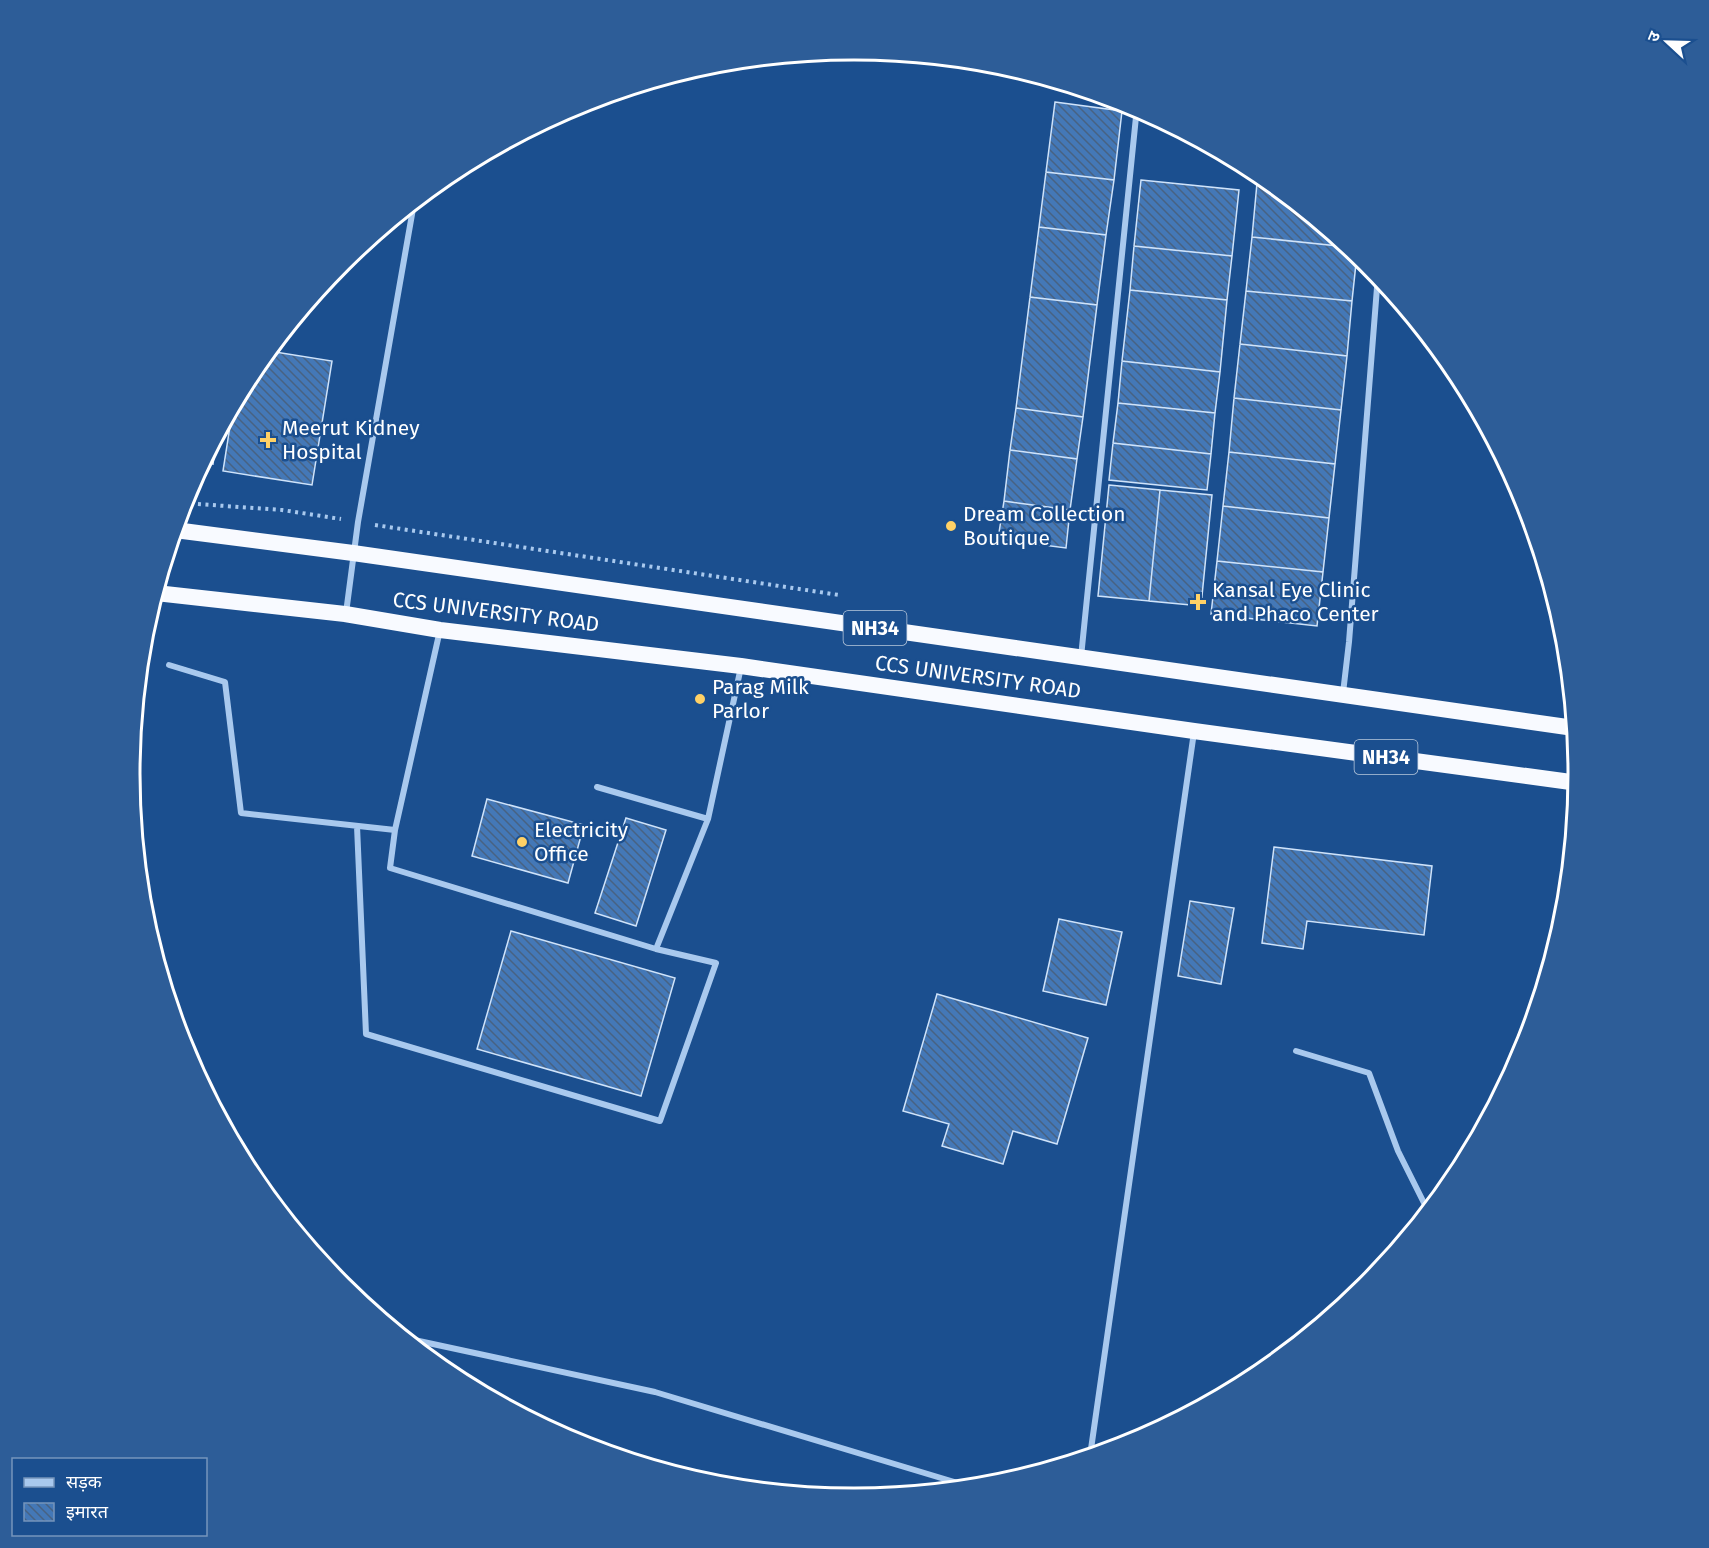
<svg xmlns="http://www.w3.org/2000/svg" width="1709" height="1548" font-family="'Fira Sans','Noto Sans Devanagari',sans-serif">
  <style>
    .building { fill: url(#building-back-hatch); stroke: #cfe3fa; stroke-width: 1.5 }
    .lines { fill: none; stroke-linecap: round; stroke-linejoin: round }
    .path { stroke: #a9c9ee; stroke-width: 4; stroke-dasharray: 3 4.5; stroke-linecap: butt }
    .minor { stroke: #a9c9ee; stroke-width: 6 }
    .trunk { stroke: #f8faff; stroke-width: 16 }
    .poi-dot { fill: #ffd166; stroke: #1b4f8f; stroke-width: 2 }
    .labels { text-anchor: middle; stroke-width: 5; stroke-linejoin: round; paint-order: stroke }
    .shield { fill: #1b4f8f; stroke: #bbcadd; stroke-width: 1.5 }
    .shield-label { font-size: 20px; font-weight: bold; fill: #fff }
    .poi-label { font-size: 21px; fill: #fff; stroke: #1b4f8f; text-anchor: start }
    .street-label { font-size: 21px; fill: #fff; stroke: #1b4f8f }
    .rim { fill: none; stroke: #fff; stroke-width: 3 }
  </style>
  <defs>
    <pattern id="building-back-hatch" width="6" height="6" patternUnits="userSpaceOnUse" patternTransform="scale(1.5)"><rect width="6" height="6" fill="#4478b7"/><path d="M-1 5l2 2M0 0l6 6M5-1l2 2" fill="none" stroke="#486282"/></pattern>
  </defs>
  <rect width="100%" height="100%" fill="#1b4f8f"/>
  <path class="building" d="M1055 102 1122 111 1114 180 1046 172Z
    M1046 172 1114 180 1106 235 1039 227Z
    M1141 180 1239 190 1232 256 1134 246Z
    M1257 183 1272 184 1348 247 1252 237Z
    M1039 227 1106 235 1097 305 1030 297Z
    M1252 237 1348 247 1357 254 1352 301 1246 291Z
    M1134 246 1232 256 1227 300 1130 290Z
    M1130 290 1227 300 1220 372 1122 361Z
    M1246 291 1352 301 1347 356 1240 344Z
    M1030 297 1097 305 1083 417 1016 408Z
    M1240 344 1347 356 1341 410 1234 398Z
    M269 351 332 361 312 485 223 471 233 407 252 371Z
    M1122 361 1220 372 1215 413 1118 403Z
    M1234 398 1341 410 1335 464 1229 452Z
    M1118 403 1215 413 1211 454 1113 443Z
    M1016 408 1083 417 1077 459 1010 450Z
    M217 437 213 464 204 462Z
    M1113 443 1211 454 1207 490 1109 480Z
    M1010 450 1077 459 1070 510 1004 501Z
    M1229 452 1335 464 1329 518 1223 506Z
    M1109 485 1160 490 1149 601 1098 596Z
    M1160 490 1212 495 1201 606 1149 601Z
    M1004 501 1070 510 1066 548 998 539Z
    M1223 506 1329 518 1323 572 1217 561Z
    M1217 561 1323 572 1317 626 1211 614Z
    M487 799 584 825 568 883 472 856Z
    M626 818 666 830 636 926 595 913Z
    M1274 847 1432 866 1424 935 1307 921 1303 949 1262 943Z
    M1190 901 1234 908 1221 984 1178 976Z
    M1059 919 1122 932 1106 1005 1043 991Z
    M511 931 675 978 641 1096 477 1049Z
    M937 994 1088 1038 1057 1144 1013 1131 1003 1164 942 1146 949 1124 903 1111Z"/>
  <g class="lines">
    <path class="path" d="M183 503 282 510 341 519
      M375 525 839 595"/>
    <path class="minor" d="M346 613 358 522 414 203
      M1081 657 1137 107
      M169 665 225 682 241 813 395 830 440 630
      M1343 693 1349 642 1378 275
      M597 787 708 819
      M357 826 366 1034 660 1121 716 963 656 949 708 819 741 667
      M395 830 390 868 656 949
      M1296 1051 1369 1073 1398 1151 1428 1211
      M405 1338 655 1392 971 1487
      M1090 1456 1194 732"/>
    <path class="trunk" d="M175 530 353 553 1574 728
      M156 593 345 614 440 630 741 666 1194 731 1578 783"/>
  </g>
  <g class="poi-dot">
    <path d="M265 431h6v6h6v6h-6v6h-6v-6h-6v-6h6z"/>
    <circle cx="951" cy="526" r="6"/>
    <path d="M1195 593h6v6h6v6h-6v6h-6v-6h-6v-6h6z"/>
    <circle cx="700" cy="699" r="6"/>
    <circle cx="522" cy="842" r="6"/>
  </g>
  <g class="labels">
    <g class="shield">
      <rect x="843.5" y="611" width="63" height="34" rx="4.5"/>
      <rect x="1354.5" y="740" width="63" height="34" rx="4.5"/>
    </g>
    <g class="shield-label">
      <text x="875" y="635">NH34</text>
      <text x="1386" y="764">NH34</text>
    </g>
    <g class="poi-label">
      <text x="282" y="435">Meerut Kidney<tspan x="282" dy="24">Hospital</tspan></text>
      <text x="963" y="521">Dream Collection<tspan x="963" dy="24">Boutique</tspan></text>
      <text x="1212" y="597">Kansal Eye Clinic<tspan x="1212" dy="24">and Phaco Center</tspan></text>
      <text x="712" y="694">Parag Milk<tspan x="712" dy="24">Parlor</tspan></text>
      <text x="534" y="837">Electricity<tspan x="534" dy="24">Office</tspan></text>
    </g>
    <g class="street-label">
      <text transform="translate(496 612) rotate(7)" y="7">CCS UNIVERSITY ROAD</text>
      <text transform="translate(978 677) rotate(8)" y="7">CCS UNIVERSITY ROAD</text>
    </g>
  </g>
  <path d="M0 0H1709V1548H0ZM140 774a714 714 0 1 1 1428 0a714 714 0 1 1-1428 0Z" fill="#2d5d98" fill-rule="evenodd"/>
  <path class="rim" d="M140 774a714 714 0 1 1 1428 0a714 714 0 1 1-1428 0Z"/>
  <rect x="12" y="1458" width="195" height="78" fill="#1b4f8f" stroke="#7695bc" stroke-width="1.5"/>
  <rect x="24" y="1478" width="30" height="9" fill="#a9c9ee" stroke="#7695bc" stroke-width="1.5"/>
  <text x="66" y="1488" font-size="18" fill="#ffffff">सड़क</text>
  <rect x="24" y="1503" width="30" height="18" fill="url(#building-back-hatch)" stroke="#7695bc" stroke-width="1.5"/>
  <text x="66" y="1518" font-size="18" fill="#ffffff">इमारत</text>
  <g transform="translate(1667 42) rotate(292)" stroke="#1b4f8f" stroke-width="4.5" paint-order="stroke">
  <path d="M0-4.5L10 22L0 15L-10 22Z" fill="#ffffff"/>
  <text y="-9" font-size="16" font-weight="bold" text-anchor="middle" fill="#ffffff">उ</text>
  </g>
</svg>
